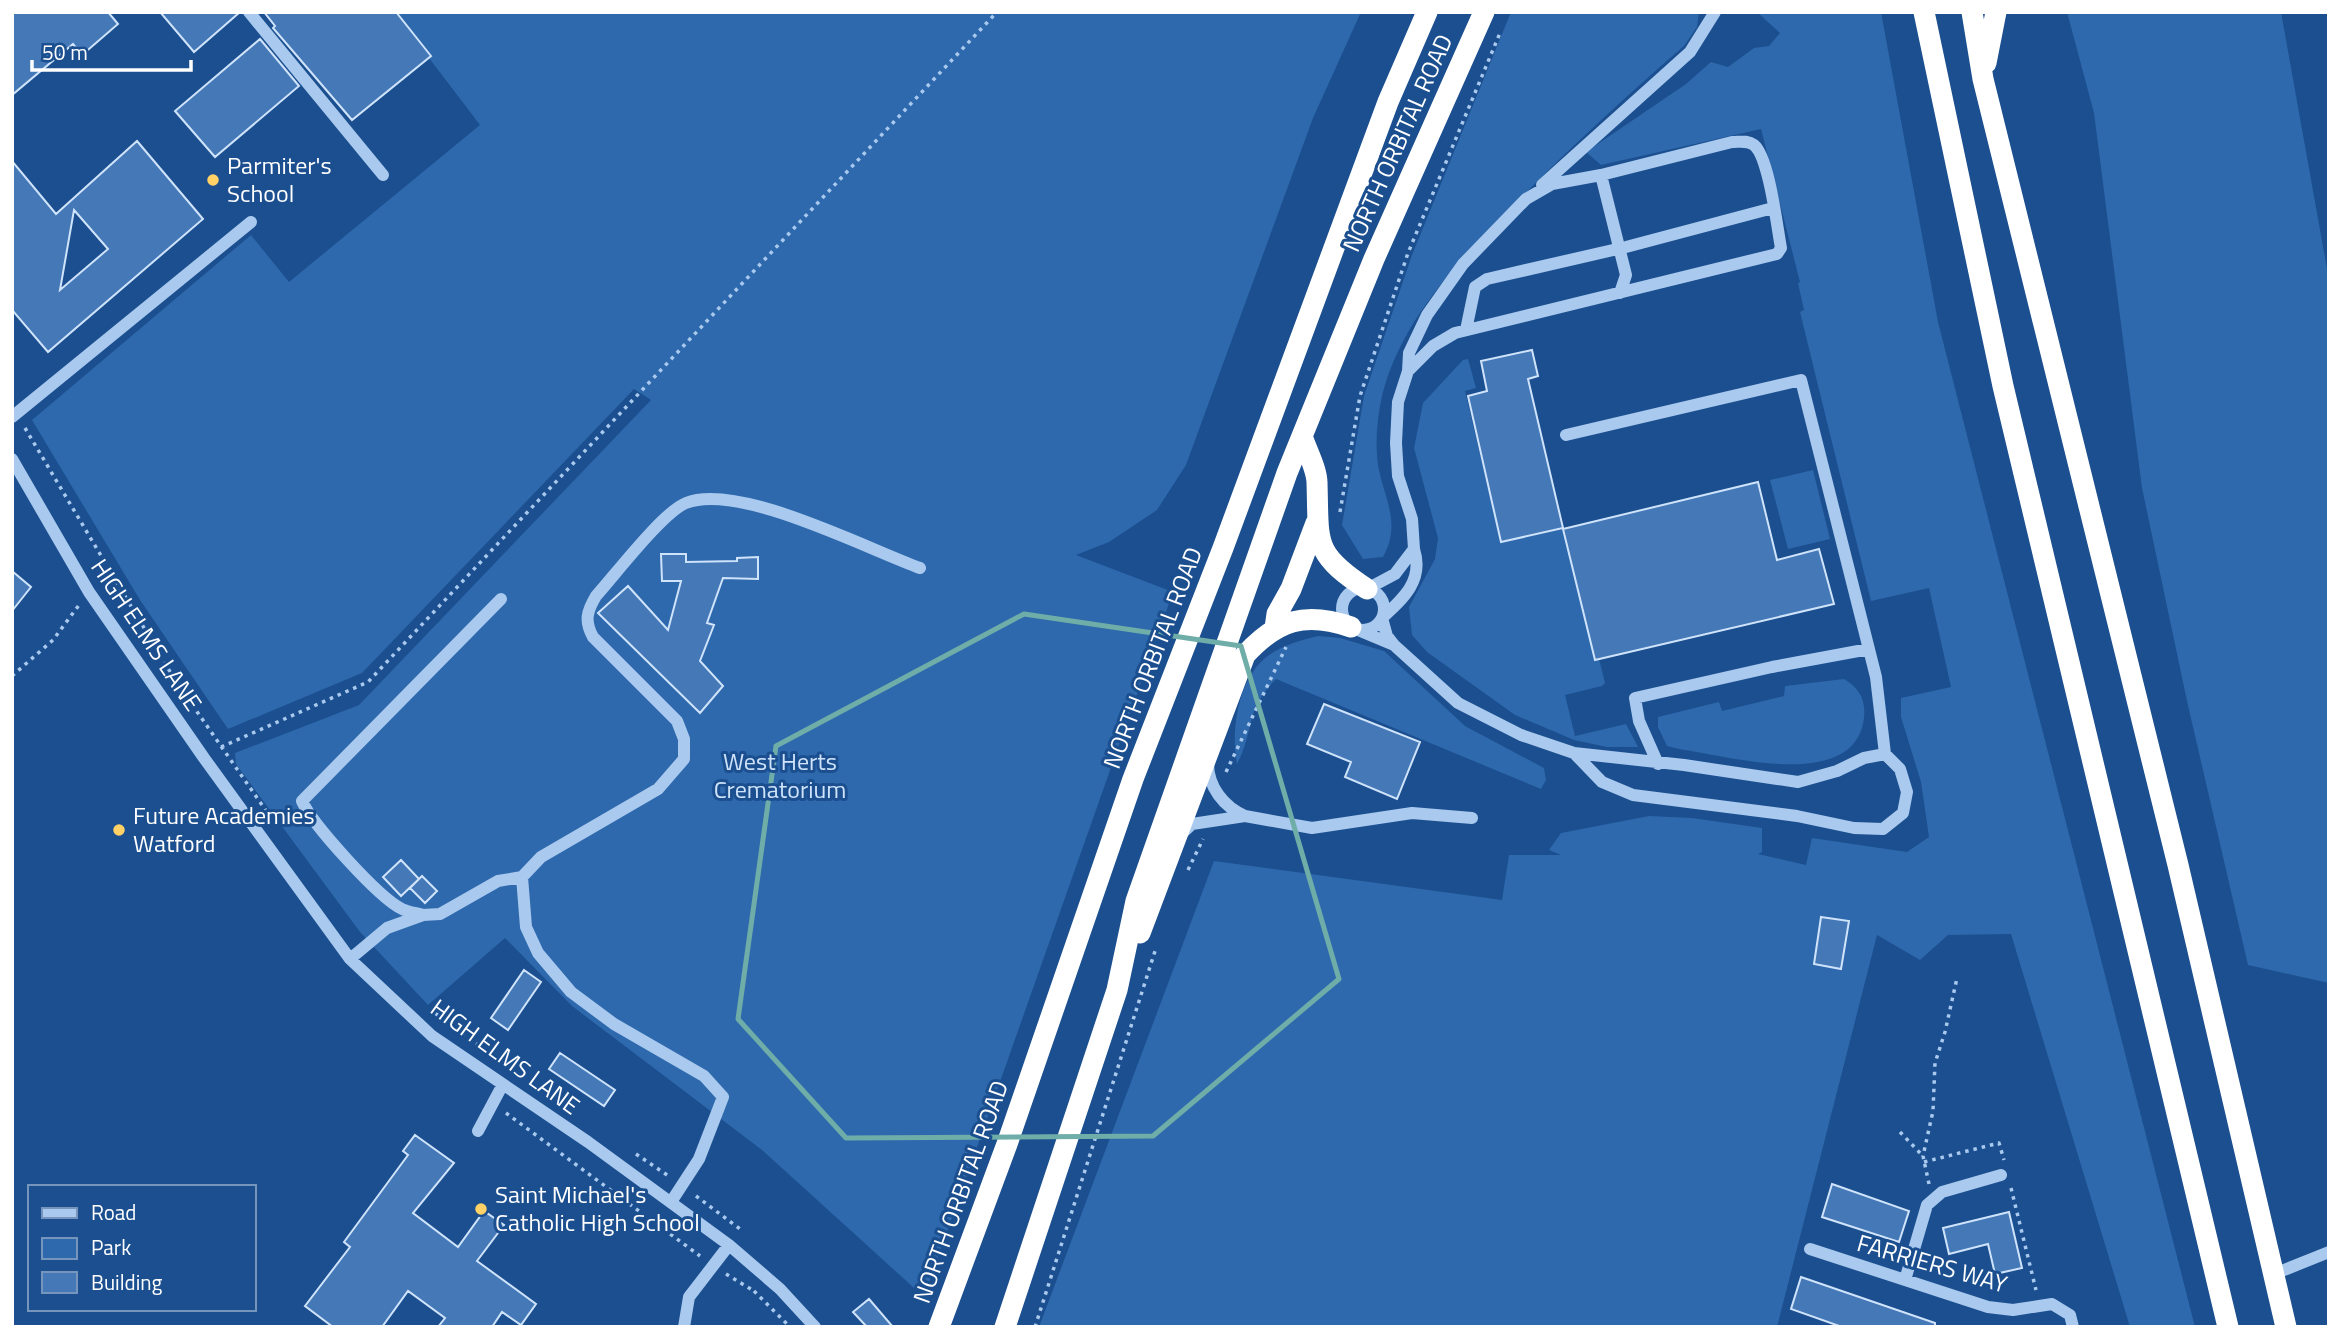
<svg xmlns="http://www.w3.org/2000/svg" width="2341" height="1339" font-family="'Titillium Web',sans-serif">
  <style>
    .green { fill: #2e69ad }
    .building { fill: #4478b7; stroke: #cfe3fa; stroke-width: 2; fill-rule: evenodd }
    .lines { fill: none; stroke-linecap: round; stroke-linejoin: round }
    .path { stroke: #a9c9ee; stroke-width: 3.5; stroke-dasharray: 3.5 5; stroke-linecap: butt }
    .minor { stroke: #a9c9ee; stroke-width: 12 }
    .highway { stroke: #fff; stroke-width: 21 }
    .marked { fill: none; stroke: #6fada8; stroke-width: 5; stroke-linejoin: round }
    .poi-dot { fill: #ffd166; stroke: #1b4f8f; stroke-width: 2.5 }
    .labels { text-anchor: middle; stroke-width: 6; stroke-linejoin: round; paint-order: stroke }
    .street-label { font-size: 24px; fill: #fff; stroke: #1b4f8f }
    .poi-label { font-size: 24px; fill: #fff; stroke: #1b4f8f; text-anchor: start }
    .park-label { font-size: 24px; fill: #cfe3fa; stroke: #1b4f8f }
  </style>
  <rect width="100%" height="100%" fill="#1b4f8f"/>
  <path class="green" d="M394 12H1361L1313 118 1186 465 1157 510 1109 542 1076 555 1173 592 924 1297 762 1150 572 1006 505 938 428 1005 360 932 236 764 235 753 359 705 651 400 634 389 362 673 228 729 140 600 32 420 251 235 289 282 480 125Z
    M1511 12H1699L1697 27 1684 46C1623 99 1565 152 1509 210 1456 265 1401 320 1382 396 1377 418 1375 443 1378 465 1384 499 1402 523 1383 557L1363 559 1342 525 1364 396 1412 255Z
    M1757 12H1881L1938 322 2195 1327H2130L2011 934 1948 935 1920 960 1877 935 1777 1327H1039L1214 861 1502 900 1509 855H1561L1549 850 1561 833 1649 816 1692 818 1762 828V852L1758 854 1806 865 1812 838 1907 852 1929 837 1921 782 1901 717V698L1951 687 1929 588 1871 601 1800 312 1804 310 1798 283 1800 282 1761 129 1601 165 1586 152 1686 84 1711 62 1728 67 1754 48 1769 46 1780 33Z
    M2067 12H2281L2329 280V983L2248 965 2187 701 2142 488 2094 113Z
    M1468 359 1476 388 1465 391 1501 542 1563 529 1595 660 1599 659 1605 683 1602 686 1565 695 1575 736 1626 724 1638 747H1607L1574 740 1515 715 1427 652 1412 635 1409 607 1435 559 1438 538 1414 448 1423 403 1463 360Z
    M1813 470 1830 539 1788 549 1770 480Z
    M1318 636 1340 638 1384 651 1465 726 1544 768 1546 780 1541 789 1276 679C1244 711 1255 730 1237 764 1231 734 1237 688 1259 664 1273 648 1297 641 1318 636Z
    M1844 679C1859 688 1866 699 1864 718 1855 793 1728 756 1679 749L1667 746 1658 727V717L1719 702 1722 711 1784 696 1785 686Z"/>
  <path class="building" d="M12 12H108L118 24 82 55 73 44 12 95Z
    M160 12H240L194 52Z
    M264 12H396L431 56 352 120 273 28 275 26Z
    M260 39 299 86 215 157 175 111Z
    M137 141 203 219 48 352 12 310V161L56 214ZM74 210 108 249 60 290Z
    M1532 350 1538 376 1528 379 1563 528 1501 542 1468 396 1487 391 1481 361Z
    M1758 482 1777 560 1819 549 1834 604 1595 660 1563 529Z
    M661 554H686V562L737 561V558L758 557V579L723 578 707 623 714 625 700 661 723 686 700 713 598 613 628 586 668 630 681 581H662Z
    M12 571 31 587 12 611Z
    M1324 704 1420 742 1397 799 1345 777 1351 762 1307 744Z
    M401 860 419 879 401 896 383 877Z
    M422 876 437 891 425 903 410 888Z
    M1821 917 1849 921 1841 969 1814 964Z
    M524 970 541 982 508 1030 491 1018Z
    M560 1053 615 1090 604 1106 549 1069Z
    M415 1135 454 1163 413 1213 458 1247 484 1211 504 1225 477 1261 536 1304 521 1325 502 1312 492 1327H438L445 1318 408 1291 382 1327H333L305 1306 350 1247 344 1242 408 1155 403 1151Z
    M1832 1184 1909 1211 1899 1242 1822 1217Z
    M2009 1212 2022 1268 1995 1274 1988 1244 1949 1254 1943 1228Z
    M1801 1277 1935 1323V1327H1842L1791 1309Z
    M869 1299 893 1327H867L853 1312Z"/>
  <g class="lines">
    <path class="path" d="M25 428 175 680 269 815
      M1340 512 1360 396 1408 253 1500 33
      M12 676 53 640 79 605
      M221 747 368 682 997 12
      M1226 772 1286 647
      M1188 870 1203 839
      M435 1013 480 1046
      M506 1113 700 1256
      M1900 1132 1922 1155
      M636 1154 670 1177
      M1924 1162 1999 1143 2004 1160
      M1929 1184 1923 1156 1933 1111 1935 1063 1945 1032 1957 978
      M2011 1188 2036 1290
      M696 1196 740 1229 738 1232
      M726 1274 754 1291
      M754 1291 790 1327
      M1035 1327 1156 948"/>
    <path class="minor" d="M249 12 383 175
      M1601 175 1626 275 1620 293
      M1542 185 1690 52 1715 12
      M1466 330 1475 287 1487 279 1626 247 1773 208
      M1408 371 1433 346 1455 333 1777 254 1781 248C1777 227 1769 157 1754 145 1747 140 1740 142 1732 142L1601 175 1552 184 1526 199 1463 264 1427 315 1409 353 1408 371 1398 402 1396 443 1398 476 1412 519 1414 549
      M12 417 251 222
      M1566 435 1801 380 1876 677 1885 754 1900 769 1907 792 1903 813 1883 829 1854 828 1797 816 1633 795 1602 782 1574 753
      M12 459 89 592 204 758 350 959 432 1036 588 1142 729 1245 780 1289 815 1327
      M1342 609a21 21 0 1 1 42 0a21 21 0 1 1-42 0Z
      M1358 630 1394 645 1387 636 1382 618C1404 598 1424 580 1414 549L1395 574 1367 589
      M1394 645 1458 703 1521 735 1574 753 1684 765 1798 782 1837 771 1864 758 1885 754
      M1658 764 1639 721 1635 698 1772 667 1869 649
      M1245 816 1312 828 1412 813 1472 818
      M1180 835 1192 824 1245 816C1224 807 1208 787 1208 763
      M522 877 526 927 538 953 571 992 614 1024 704 1076 723 1097 699 1159 671 1202
      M423 915C416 913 408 912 402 909 379 898 312 824 302 801L501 599
      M350 959 387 928 423 915 440 914 498 881 522 877 541 857 658 789 684 759V739L677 721 593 637C584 621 587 611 596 596 615 575 663 512 686 503 738 482 865 548 920 568
      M478 1131 502 1086
      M1810 1249 1988 1307 2013 1310 2052 1304 2070 1315 2073 1327
      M2274 1274 2329 1252
      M1905 1280 1927 1205 1942 1192 2001 1175
      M684 1327 689 1297 729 1245"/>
    <path class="highway" d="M1924 12 2003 386 2228 1327
      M1972 12 1983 79 2178 865 2286 1327
      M1986 63 1996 12
      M1302 436C1307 451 1317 469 1317 483 1319 543 1312 553 1367 589
      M1275 628 1277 614 1291 589 1316 523
      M1140 933 1245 655C1277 620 1305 611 1351 627
      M939 1327 1007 1144 1133 779 1223 548 1388 102 1427 12
      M1005 1327 1117 990 1136 901 1287 473 1374 259 1484 12"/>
  </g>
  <path class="marked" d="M1024 614 1241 646 1339 979 1153 1136 846 1138 738 1019 776 746Z"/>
  <g class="poi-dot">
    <circle cx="213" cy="180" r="7"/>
    <circle cx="119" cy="830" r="7"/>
    <circle cx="481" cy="1209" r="7"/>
  </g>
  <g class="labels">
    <g class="street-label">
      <text transform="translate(1398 143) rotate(-66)" y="8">NORTH ORBITAL ROAD</text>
      <text transform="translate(146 635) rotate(56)" y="8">HIGH ELMS LANE</text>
      <text transform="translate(1153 658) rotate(-69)" y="8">NORTH ORBITAL ROAD</text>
      <text transform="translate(505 1057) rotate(36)" y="8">HIGH ELMS LANE</text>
      <text transform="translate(961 1192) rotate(-70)" y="8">NORTH ORBITAL ROAD</text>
      <text transform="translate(1932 1264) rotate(16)" y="8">FARRIERS WAY</text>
    </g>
    <g class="poi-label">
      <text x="227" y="174">Parmiter's<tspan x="227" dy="28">School</tspan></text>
      <text x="133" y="824">Future Academies<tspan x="133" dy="28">Watford</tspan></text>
      <text x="495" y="1203">Saint Michael's<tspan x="495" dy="28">Catholic High School</tspan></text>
    </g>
    <g class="park-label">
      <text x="780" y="770">West Herts<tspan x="780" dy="28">Crematorium</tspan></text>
    </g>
  </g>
  <rect width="2341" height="1339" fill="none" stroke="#ffffff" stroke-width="28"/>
  <rect x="28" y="1185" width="228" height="126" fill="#1b4f8f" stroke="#7695bc" stroke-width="2"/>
  <rect x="42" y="1208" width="35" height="10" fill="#a9c9ee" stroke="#7695bc" stroke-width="2"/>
  <text x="91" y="1220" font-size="21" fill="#ffffff">Road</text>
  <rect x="42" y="1238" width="35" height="21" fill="#2e69ad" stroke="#7695bc" stroke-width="2"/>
  <text x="91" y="1255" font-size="21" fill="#ffffff">Park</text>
  <rect x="42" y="1272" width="35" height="21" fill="#4478b7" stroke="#7695bc" stroke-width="2"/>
  <text x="91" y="1290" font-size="21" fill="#ffffff">Building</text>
  <path d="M32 60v10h159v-10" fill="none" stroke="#ffffff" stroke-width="3.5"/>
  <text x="42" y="60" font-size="21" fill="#ffffff" stroke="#1b4f8f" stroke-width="5" paint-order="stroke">50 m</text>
</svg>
